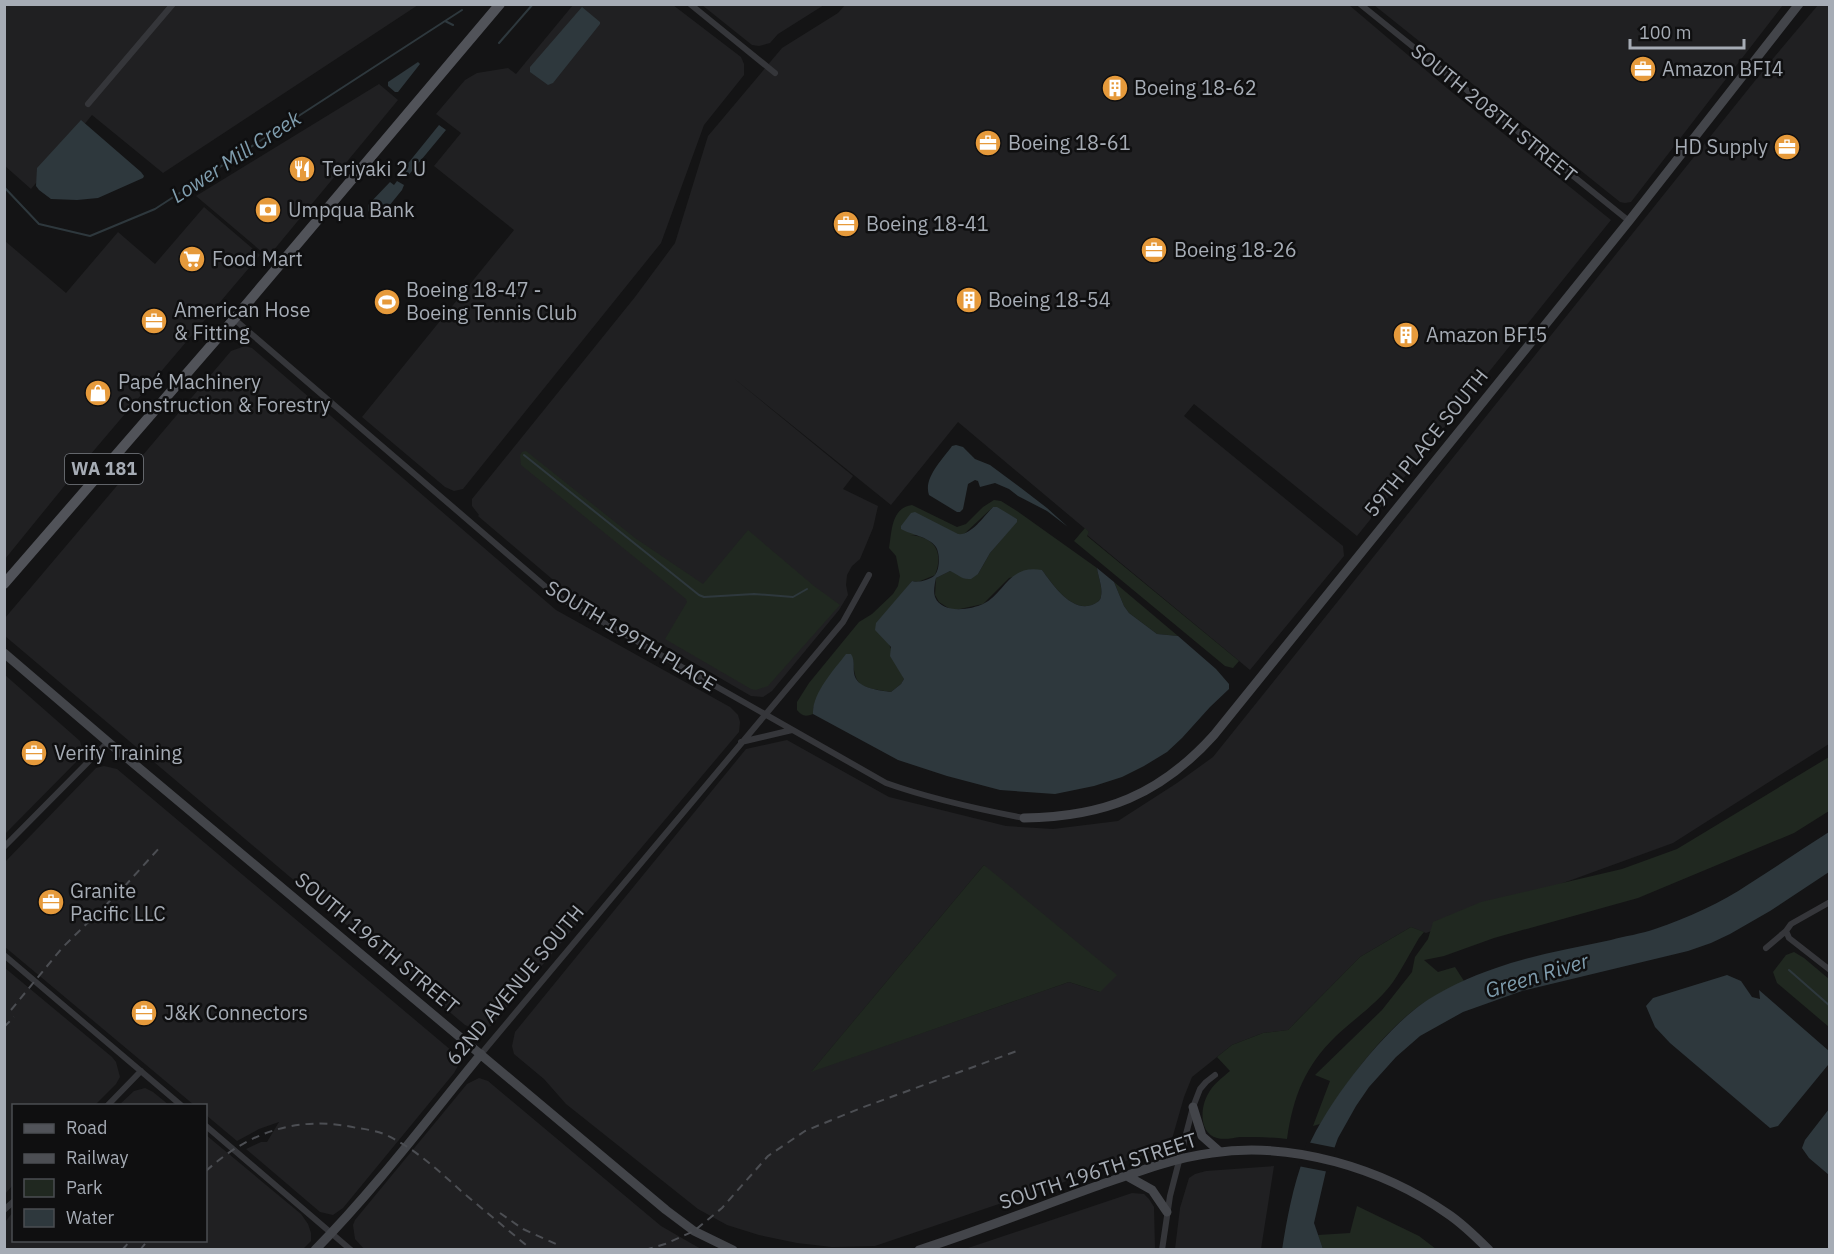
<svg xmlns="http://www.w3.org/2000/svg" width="1834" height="1254" font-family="'IBM Plex Sans',sans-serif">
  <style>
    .built { fill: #202022; fill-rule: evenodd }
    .green { fill: #202820 }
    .water { fill: #2e383d }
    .pier { fill: #141415 }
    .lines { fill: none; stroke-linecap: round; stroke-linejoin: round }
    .stream { stroke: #2e383d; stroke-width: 2 }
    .street { stroke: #35363a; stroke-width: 6 }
    .secondary { stroke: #43454a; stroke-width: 9 }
    .primary { stroke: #515359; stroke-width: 10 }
    .rail { stroke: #4c4e53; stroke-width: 2; stroke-dasharray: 8 6; stroke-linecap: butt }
    .labels { text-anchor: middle; stroke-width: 5; stroke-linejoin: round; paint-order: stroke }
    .shield { fill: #0f0f10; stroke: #797d84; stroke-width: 1.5 }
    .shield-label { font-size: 18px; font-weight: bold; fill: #a6acb5 }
    .poi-label { font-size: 20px; fill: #a6acb5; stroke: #0f0f10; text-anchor: start }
    .street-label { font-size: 20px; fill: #a6acb5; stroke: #0f0f10 }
    .water-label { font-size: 21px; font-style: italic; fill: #7f9dae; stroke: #0f0f10 }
  </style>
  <rect width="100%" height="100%" fill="#141415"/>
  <path class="built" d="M5 5H418L163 173 92 115 31 189 5 166Z
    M573 5H673L741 57 744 64V75L704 125 661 243 463 489 454 491 445 487 362 417 514 230 434 166 461 133 436 114 465 80 477 73 508 68 516 74Z
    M702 5H824L778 34 770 43 759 46 752 45Z
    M845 5H1349L1448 89 1611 220 1357 536 1194 404 1184 416 1343 546 1344 556 1250 670 1087 535 1089 532 958 422 891 505 731 376 853 476 843 489 878 506 873 528 860 559 852 566 847 575 846 585 848 595 839 610 772 691 763 697 751 696 558 584 478 516 479 515 472 506V499L635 297 675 243 708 136 782 48 838 13Z
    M1374 5H1783L1631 202 1625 203 1620 202Z
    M1818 5H1829V744L1673 843 1426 933 1411 927 1360 957 1288 1030 1263 1033 1232 1045 1192 1077 1184 1097 1170 1146 875 1246 832 1247 797 1243 759 1235 727 1225 698 1209 566 1104 544 1079 514 1054 512 1046 515 1032 746 749 787 740 889 797 1006 826 1053 829 1118 821 1177 783 1213 757 1770 62ZM984 865 1100 992 1069 982 812 1071Z
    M379 84 398 100 268 257 196 196Z
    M204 207 260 255 79 468 5 559V241L66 293 118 232 155 264Z
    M245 346 252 348 556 610 730 707 738 715 740 722 739 732 491 1026 477 1030 465 1025 5 636V618L231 351Z
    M5 675 80 741 83 752 80 758 5 834Z
    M104 766 117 769 452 1051 457 1057 458 1066 454 1073 343 1208 333 1215 320 1212 246 1149 261 1142H267L279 1122 259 1129 237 1141 206 1115V1106L194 1105 5 947V862L96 768Z
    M5 968 112 1057 116 1062 120 1077 116 1084 95 1105 14 1106 13 1185 5 1194Z
    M479 1078 488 1081 661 1226 701 1249H364L355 1239 353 1225 355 1220 467 1084Z
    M145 1088 153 1092 169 1105H119L134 1091Z
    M206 1135 301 1214 308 1224 311 1233V1241L303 1249H5V1222L13 1212 14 1240H206Z
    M1274 1166 1261 1249H1175L1180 1208 1189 1178 1195 1174 1206 1171Z
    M1132 1193 1144 1194 1149 1199 1154 1207 1155 1249H965Z"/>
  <path class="green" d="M526 451 635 538 703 584 748 530 814 586 840 605 768 686 756 690 751 689 665 639 687 602 686 599 521 465 520 455 522 452Z
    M994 500 1001 501 1017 511 1097 568C1098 576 1103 588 1101 596 1101 601 1096 603 1092 605 1071 612 1053 585 1042 570L1009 578 983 604 960 609H950L939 602 935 595 936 578 950 571 956 573 978 574 990 553 1016 522 1017 519 993 507 963 535H910C935 537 944 552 935 575L918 582 912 581 898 599 888 642 904 679 901 684 891 692C863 687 854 690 853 658L813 708V714C805 717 802 716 797 710V702L809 683 859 622 872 614 893 594 898 586 900 576 896 556 889 548C892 531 891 508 912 505L957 527 966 524 983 507Z
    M1085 528 1089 532 1087 536 1239 661 1233 668 1225 666 1074 541Z
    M1114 582 1178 636 1157 634 1129 613 1124 606Z
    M1829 757V811L1794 833 1638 898 1494 938 1444 956 1424 960 1438 972 1455 967 1464 981C1449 989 1433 996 1419 1006 1378 1037 1347 1082 1320 1124L1313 1126 1330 1081 1315 1075 1382 1010 1412 972 1415 957 1428 939 1433 922 1481 902 1622 869 1677 849Z
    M984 865 1117 975 1100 992 1069 982 811 1072Z
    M1411 927 1424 932 1419 938C1410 953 1402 969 1393 982 1378 1003 1354 1019 1336 1036 1305 1066 1293 1097 1287 1139 1271 1137 1256 1137 1240 1137 1233 1138 1224 1140 1217 1138 1199 1133 1200 1108 1208 1094 1213 1084 1222 1078 1230 1071L1217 1057 1232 1045 1263 1033 1288 1030 1360 957Z
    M1794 952 1804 958 1829 979V1027L1777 983 1773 972 1786 955Z
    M1357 1206 1419 1236 1436 1249H1323L1318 1235 1350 1233Z"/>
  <path class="water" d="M582 7 600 22V24L553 83 548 85 530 72V67Z
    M418 62 420 64 398 92H395L388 86V82Z
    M81 120 141 172 144 176 143 178 98 198 77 200 51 199 39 190 36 186 37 168Z
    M439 125 446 130 407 177 401 172Z
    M397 181 404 185 402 190 380 217H376L368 211V205L390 182 394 185Z
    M956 445 963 447 975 459 990 465 1021 488 1047 508 1068 527 1047 511 1018 496 1009 489 995 483 980 487 978 481 975 480 968 484 963 509 960 512H957L929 495C923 478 943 459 952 446Z
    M993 507H997L1017 519V522L990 553 978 574 971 579C961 580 958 574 950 571L936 578C935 583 933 591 935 597 942 614 970 610 983 604 1005 594 1008 564 1042 570 1053 585 1071 612 1092 605 1096 603 1101 601 1101 596 1103 588 1098 576 1097 568L1114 582 1124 606 1129 613 1157 634 1178 636 1216 669 1229 684V689L1210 707 1182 738 1167 752 1144 766 1122 777 1094 786 1055 794 1000 790 947 776 898 760 813 714C812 693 834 670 846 654H851C855 660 853 666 854 673 856 689 879 690 891 692L901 684 904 679 890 656 891 647 875 630 876 623 912 581C918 583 930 580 935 575 940 569 940 553 936 547 928 536 911 535 901 529V526L911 513 915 512 958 534C971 536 984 516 993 507Z
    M1829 832V872L1770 911 1730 934 1711 943 1688 951 1522 991 1463 1012 1420 1036 1396 1057 1369 1087 1356 1106 1338 1138 1326 1171 1314 1223 1323 1249 1282 1250C1287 1218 1293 1186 1304 1157 1322 1109 1378 1037 1419 1006 1442 989 1470 977 1496 968 1533 955 1573 948 1611 940 1625 936 1641 934 1655 929 1687 918 1721 903 1749 884 1776 867 1802 849 1829 832Z
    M1727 975 1741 981 1752 997 1760 999 1759 990 1829 1051 1828 1065 1778 1126 1770 1128 1670 1043 1655 1027 1646 1006 1653 998Z
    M1829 1109V1175L1809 1158 1802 1148 1805 1140Z"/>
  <path class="pier" d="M1307 1142 1337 1148 1329 1172 1298 1166Z"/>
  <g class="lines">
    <path class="stream" d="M445 21 453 25
      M499 43 533 4
      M4 187 39 224 90 236 155 209 462 10
      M524 455 699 595 704 597 754 594 793 597 807 589
      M1789 970 1830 1006"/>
    <path class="street" d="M690 4 775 73
      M1360 4 1629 221
      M88 104 173 4
      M234 319 547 588 564 600 886 783C931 799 977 809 1024 818
      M741 742 792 730
      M4 847 108 742
      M1786 931 1789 938 1830 970
      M1766 948 1786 931 1791 924 1830 902
      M4 955 182 1106
      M481 1054 843 622 869 575
      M107 1106 141 1071
      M206 1126 351 1250
      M4 1210 14 1201
      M1162 1250 1170 1196 1193 1107 1200 1089 1206 1082 1215 1075"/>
    <path class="secondary" d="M4 653 108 742 666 1210 694 1231 733 1250
      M1024 818C1104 817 1160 795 1214 735L1629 221 1799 4
      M1193 1107 1202 1136 1220 1152
      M1127 1176 1152 1190 1167 1212
      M315 1250C375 1189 427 1120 481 1054
      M919 1250C978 1231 1036 1208 1094 1187 1132 1174 1172 1158 1212 1153 1292 1141 1382 1168 1448 1214 1463 1224 1476 1237 1489 1250"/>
    <path class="primary" d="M4 584 234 319 500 4"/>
    <path class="rail" d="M11 1010 62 948 123 888 161 846
      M4 1027 14 1017
      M206 1171C250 1131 299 1115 357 1128 366 1129 376 1131 384 1134 413 1147 438 1170 461 1191 485 1211 508 1230 532 1250
      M500 1213 523 1229 556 1244
      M122 1250 131 1240
      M140 1250 148 1240
      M645 1250 665 1244 694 1231 722 1208 768 1156 805 1131 861 1108 1017 1051"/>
  </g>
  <defs>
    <symbol id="office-disc" viewBox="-11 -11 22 22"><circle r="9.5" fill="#e69a3b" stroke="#0f0f10"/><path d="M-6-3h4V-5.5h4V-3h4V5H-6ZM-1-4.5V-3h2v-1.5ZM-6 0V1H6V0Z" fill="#fff"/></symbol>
    <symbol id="building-disc" viewBox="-11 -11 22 22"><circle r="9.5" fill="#e69a3b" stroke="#0f0f10"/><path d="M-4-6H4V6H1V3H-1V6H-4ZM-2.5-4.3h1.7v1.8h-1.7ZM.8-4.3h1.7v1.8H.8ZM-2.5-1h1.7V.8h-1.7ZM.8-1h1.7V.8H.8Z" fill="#fff"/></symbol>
    <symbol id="restaurant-disc" viewBox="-11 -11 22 22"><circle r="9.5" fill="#e69a3b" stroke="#0f0f10"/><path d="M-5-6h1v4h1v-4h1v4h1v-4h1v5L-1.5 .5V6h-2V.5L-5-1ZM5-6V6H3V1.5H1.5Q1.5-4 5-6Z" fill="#fff"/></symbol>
    <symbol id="bank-disc" viewBox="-11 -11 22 22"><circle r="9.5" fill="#e69a3b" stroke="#0f0f10"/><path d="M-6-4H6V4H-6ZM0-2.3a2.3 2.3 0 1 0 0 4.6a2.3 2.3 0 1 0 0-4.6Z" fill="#fff"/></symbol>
    <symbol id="supermarket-disc" viewBox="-11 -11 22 22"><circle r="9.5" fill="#e69a3b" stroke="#0f0f10"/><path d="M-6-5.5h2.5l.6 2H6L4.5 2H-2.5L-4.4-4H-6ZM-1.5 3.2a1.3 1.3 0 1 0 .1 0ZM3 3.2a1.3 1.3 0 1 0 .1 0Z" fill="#fff"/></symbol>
    <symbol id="stadium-disc" viewBox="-11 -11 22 22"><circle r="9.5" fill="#e69a3b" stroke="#0f0f10"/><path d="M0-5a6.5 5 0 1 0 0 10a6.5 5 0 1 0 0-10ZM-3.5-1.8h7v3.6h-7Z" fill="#fff"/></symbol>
    <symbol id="shop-disc" viewBox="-11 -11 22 22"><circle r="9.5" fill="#e69a3b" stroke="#0f0f10"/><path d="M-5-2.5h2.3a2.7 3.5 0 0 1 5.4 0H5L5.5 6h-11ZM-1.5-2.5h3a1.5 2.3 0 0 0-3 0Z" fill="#fff"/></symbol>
  </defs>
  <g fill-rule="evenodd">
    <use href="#office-disc" x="1628" y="54" width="30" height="30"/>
    <use href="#building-disc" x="1100" y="73" width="30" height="30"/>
    <use href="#office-disc" x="973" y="128" width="30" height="30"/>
    <use href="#office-disc" x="1772" y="132" width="30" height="30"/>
    <use href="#restaurant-disc" x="287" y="154" width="30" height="30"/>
    <use href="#bank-disc" x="253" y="195" width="30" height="30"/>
    <use href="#office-disc" x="831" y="209" width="30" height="30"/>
    <use href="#office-disc" x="1139" y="235" width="30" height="30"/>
    <use href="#supermarket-disc" x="177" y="244" width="30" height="30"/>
    <use href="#building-disc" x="954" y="285" width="30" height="30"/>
    <use href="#stadium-disc" x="372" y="287" width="30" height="30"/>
    <use href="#office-disc" x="139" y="306" width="30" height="30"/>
    <use href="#building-disc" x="1391" y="320" width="30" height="30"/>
    <use href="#shop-disc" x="83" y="378" width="30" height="30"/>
    <use href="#office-disc" x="19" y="738" width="30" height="30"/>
    <use href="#office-disc" x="36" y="887" width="30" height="30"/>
    <use href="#office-disc" x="129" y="998" width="30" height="30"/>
  </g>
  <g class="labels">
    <rect class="shield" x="65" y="454" width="78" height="30" rx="4.5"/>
    <g class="shield-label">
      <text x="104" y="475">WA 181</text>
    </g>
    <g class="poi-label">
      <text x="1662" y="76">Amazon BFI4</text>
      <text x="1134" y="95">Boeing 18-62</text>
      <text x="1008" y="150">Boeing 18-61</text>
      <text x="1768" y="154" text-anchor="end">HD Supply</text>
      <text x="322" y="176">Teriyaki 2 U</text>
      <text x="288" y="217">Umpqua Bank</text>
      <text x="866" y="231">Boeing 18-41</text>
      <text x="1174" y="257">Boeing 18-26</text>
      <text x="212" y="266">Food Mart</text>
      <text x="406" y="297">Boeing 18-47 -<tspan x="406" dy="23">Boeing Tennis Club</tspan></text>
      <text x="988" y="307">Boeing 18-54</text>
      <text x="174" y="317">American Hose<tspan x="174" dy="23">&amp; Fitting</tspan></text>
      <text x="1426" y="342">Amazon BFI5</text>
      <text x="118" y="389">Papé Machinery<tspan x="118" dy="23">Construction &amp; Forestry</tspan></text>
      <text x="54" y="760">Verify Training</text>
      <text x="70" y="898">Granite<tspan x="70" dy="23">Pacific LLC</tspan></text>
      <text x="164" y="1020">J&amp;K Connectors</text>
    </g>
    <g class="street-label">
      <text transform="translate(1494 113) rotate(39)" y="7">SOUTH 208TH STREET</text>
      <text transform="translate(1426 443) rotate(-51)" y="7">59TH PLACE SOUTH</text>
      <text transform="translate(631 636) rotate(31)" y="7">SOUTH 199TH PLACE</text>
      <text transform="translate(377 943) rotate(40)" y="7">SOUTH 196TH STREET</text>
      <text transform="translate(515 985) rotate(-50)" y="7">62ND AVENUE SOUTH</text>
      <text transform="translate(1098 1171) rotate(-18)" y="7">SOUTH 196TH STREET</text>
    </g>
    <g class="water-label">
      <text transform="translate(236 157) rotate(-33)" y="7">Lower Mill Creek</text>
      <text transform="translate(1537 976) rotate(-17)" y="7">Green River</text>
    </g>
  </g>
  <rect width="1834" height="1254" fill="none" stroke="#a6acb5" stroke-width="12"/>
  <rect x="12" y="1104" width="195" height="138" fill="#0f0f10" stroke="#4b4e52" stroke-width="1.5"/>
  <rect x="24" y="1124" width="30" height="9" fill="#515359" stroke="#4b4e52" stroke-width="1.5"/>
  <text x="66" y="1134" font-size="18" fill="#a6acb5">Road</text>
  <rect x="24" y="1154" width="30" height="9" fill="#4c4e53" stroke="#4b4e52" stroke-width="1.5"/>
  <text x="66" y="1164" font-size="18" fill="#a6acb5">Railway</text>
  <rect x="24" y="1179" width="30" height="18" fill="#202820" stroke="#4b4e52" stroke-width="1.5"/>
  <text x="66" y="1194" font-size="18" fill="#a6acb5">Park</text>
  <rect x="24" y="1209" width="30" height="18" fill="#2e383d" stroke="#4b4e52" stroke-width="1.5"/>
  <text x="66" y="1224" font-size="18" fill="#a6acb5">Water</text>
  <path d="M1630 39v9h114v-9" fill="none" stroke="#a6acb5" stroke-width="3"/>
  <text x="1639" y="39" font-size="18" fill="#a6acb5" stroke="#0f0f10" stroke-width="4.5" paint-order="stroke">100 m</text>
</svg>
